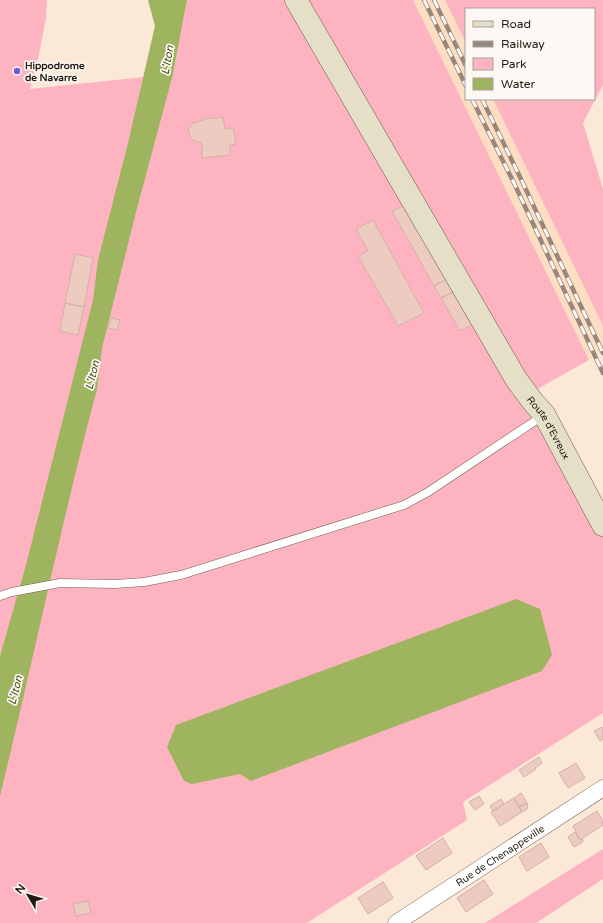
<svg xmlns="http://www.w3.org/2000/svg" width="603" height="923" font-family="'Varela Round',sans-serif">
  <style>
    .built { fill: #fedec2 }
    .green { fill: #fdb4c0 }
    .water { fill: #9fb45e }
    .building { fill: #edcbc1; stroke: #d2b1a8 }
    .lines { fill: none; stroke-linecap: round; stroke-linejoin: round }
    .lane-casing { stroke: #745e4a; stroke-width: 9 }
    .street-casing { stroke: #745e4a; stroke-width: 17 }
    .secondary-casing { stroke: #745e4a; stroke-width: 23 }
    .lane { stroke: #fff; stroke-width: 8 }
    .street { stroke: #fff; stroke-width: 16 }
    .secondary { stroke: #e6dfc8; stroke-width: 22 }
    .rail-casing { stroke: #97887b; stroke-width: 4.5 }
    .rail { stroke: #fdf8f4; stroke-width: 3; stroke-dasharray: 9; stroke-linecap: butt }
    .poi-dot { fill: #6b5dd6; stroke: #fdf8f4; stroke-width: 1.5 }
    .labels { text-anchor: middle; stroke-width: 3.5; stroke-linejoin: round; paint-order: stroke }
    .poi-label { font-size: 10px; font-weight: bold; fill: #231a12; stroke: #fdf8f4; text-anchor: start }
    .street-label { font-size: 10px; fill: #231a12; stroke: #fdf8f4 }
    .water-label { font-size: 11px; font-style: italic; fill: #435011; stroke: #fdf8f4 }
  </style>
  <rect width="100%" height="100%" fill="#fce8d6"/>
  <path class="built" d="M413 0H445L466 43V99H493L603 326V352L589 360Z"/>
  <path class="green" d="M0 0H47L46 18 39 54 30 89 173 74 187 0H413L589 360 534 391 603 531V713L463 802 467 820 307 923H0Z
    M445 0H603V85L583 123 603 189V326L493 99H594V9H466V43Z
    M603 849V879L536 923H485Z"/>
  <path class="water" d="M148 0H187L173 74 135 216 102 348 97 389C61 524 33 661 0 796V656L26 565 93 300 98 260 128 143 155 26Z
    M516 599 540 609 552 655 542 671 251 781 240 774 192 784 184 781 167 747 176 725Z"/>
  <path class="building" d="M223 117 225 129 233 128 236 144 230 145V155L202 158V142H196L190 137 188 129 193 123 204 120V119Z
    M403 206 446 279 434 286 392 211Z
    M373 220 424 313 398 326 358 256 368 251 356 229Z
    M75 254 93 258 84 307 65 303Z
    M446 279 453 292 441 298 434 286Z
    M453 292 472 325 460 331 441 298Z
    M65 303 84 307 78 335 60 331Z
    M111 318 120 320 117 330 108 328Z
    M602 727 603 729V739L600 741 594 731Z
    M539 757 542 763 535 768 536 769 524 777 519 770Z
    M576 763 585 778 568 788 559 773Z
    M521 793 527 803 519 807 514 798Z
    M479 796 484 804 475 810 469 802Z
    M514 798 522 812 500 826 491 812Z
    M501 799 504 804 493 811 490 806Z
    M527 803 528 806 527 809 522 812 519 807Z
    M597 811 603 821V825L580 840 573 826Z
    M575 832 580 840 582 838 583 842 574 847 568 837Z
    M443 838 452 853 426 870 416 856Z
    M541 843 549 857 527 871 519 857Z
    M484 880 493 894 466 912 457 898Z
    M383 882 393 898 368 914 358 898Z
    M88 901 91 913 76 916 73 904Z"/>
  <g class="lines">
    <defs>
      <path id="lane" d="M0 596 12 592 60 583 115 584 144 582 181 575 404 505 428 492 544 415"/>
      <g id="street">
        <path id="s1" d="M396 923 603 788"/>
      </g>
      <g id="secondary">
        <path id="s2" d="M296 0 516 379 533 402 544 414 603 525"/>
      </g>
    </defs>
    <use href="#lane" class="lane-casing"/>
    <use href="#street" class="street-casing"/>
    <use href="#secondary" class="secondary-casing"/>
    <use href="#lane" class="lane"/>
    <use href="#street" class="street"/>
    <use href="#secondary" class="secondary"/>
    <defs>
      <path id="rail" d="M424 0 466 86
        M434 0 466 66
        M472 99 513 181 603 373
        M482 99 520 177 603 353"/>
    </defs>
    <use href="#rail" class="rail-casing"/>
    <use href="#rail" class="rail"/>
  </g>
  <circle class="poi-dot" cx="17" cy="71" r="4"/>
  <g class="labels">
    <g class="poi-label">
      <text x="25" y="69">Hippodrome<tspan x="25" dy="12">de Navarre</tspan></text>
    </g>
    <g class="street-label">
      <text dy="4" stroke="none"><textPath href="#s2" startOffset="497">Route d'Evreux</textPath></text>
      <text dy="4" stroke="none"><textPath href="#s1" startOffset="124">Rue de Chenappeville</textPath></text>
    </g>
    <g class="water-label">
      <text transform="translate(167 60) rotate(-80)" y="4">L'Iton</text>
      <text transform="translate(92 375) rotate(-76)" y="4">L'Iton</text>
      <text transform="translate(15 690) rotate(-76)" y="4">L'Iton</text>
    </g>
  </g>
  <rect x="465" y="8" width="130" height="92" fill="#fdf8f4" stroke="#a69f9a"/>
  <rect x="473" y="21" width="20" height="6" fill="#e6dfc8" stroke="#a69f9a"/>
  <text x="501" y="28" font-size="12" fill="#231a12">Road</text>
  <rect x="473" y="41" width="20" height="6" fill="#97887b" stroke="#a69f9a"/>
  <text x="501" y="48" font-size="12" fill="#231a12">Railway</text>
  <rect x="473" y="58" width="20" height="12" fill="#fdb4c0" stroke="#a69f9a"/>
  <text x="501" y="68" font-size="12" fill="#231a12">Park</text>
  <rect x="473" y="78" width="20" height="12" fill="#9fb45e" stroke="#a69f9a"/>
  <text x="501" y="88" font-size="12" fill="#231a12">Water</text>
  <g transform="translate(28 895) rotate(308)" stroke="#fdf8f4" stroke-width="3" paint-order="stroke">
  <path d="M0-3L7 15L0 10L-7 15Z" fill="#231a12"/>
  <text y="-6" font-size="11" font-weight="bold" text-anchor="middle" fill="#231a12">N</text>
  </g>
</svg>
